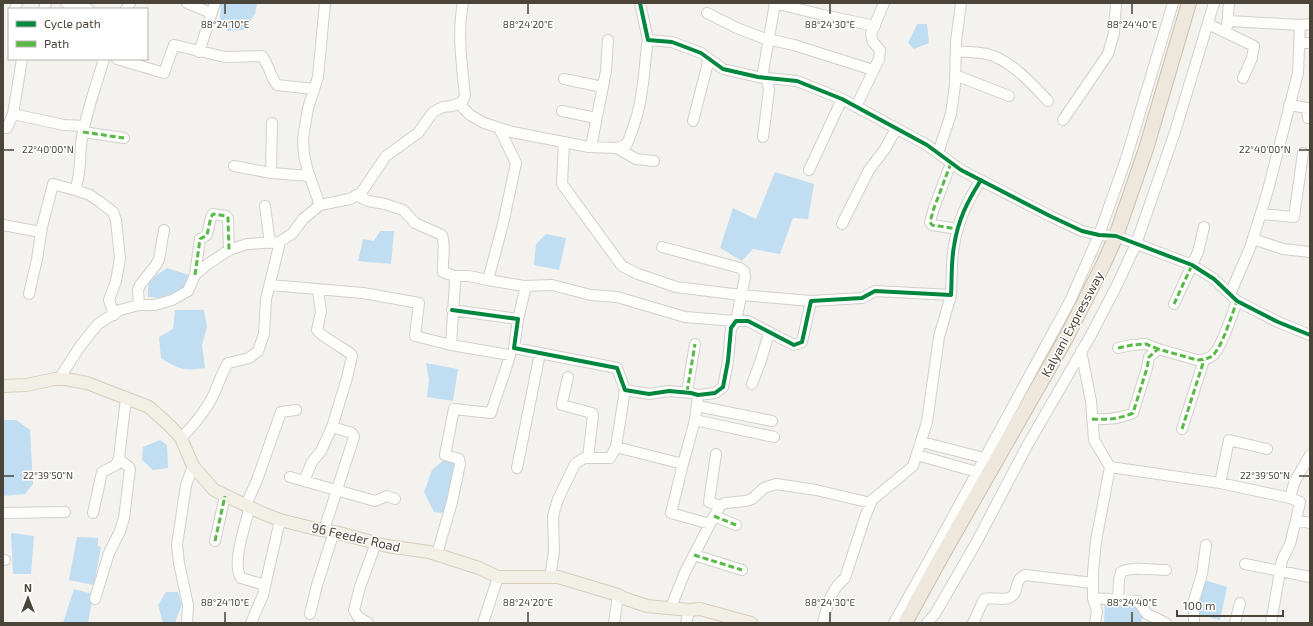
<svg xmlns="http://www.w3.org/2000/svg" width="1313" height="626" font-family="'Exo 2',sans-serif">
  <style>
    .water { fill: #c0ddf1 }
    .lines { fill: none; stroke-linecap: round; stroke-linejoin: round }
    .minor-casing { stroke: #d2d0cb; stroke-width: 12 }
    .major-casing { stroke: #d6cebb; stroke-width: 14 }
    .highway-casing { stroke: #ccbfa9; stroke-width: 16 }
    .minor { stroke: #fdfdfc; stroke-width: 10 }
    .major { stroke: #f2efe6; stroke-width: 12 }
    .highway { stroke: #ede8db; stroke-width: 14 }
    .quiet { stroke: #58b947; stroke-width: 3; stroke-dasharray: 6 3; stroke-linecap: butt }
    .cycleway-casing { stroke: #fff; stroke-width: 6 }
    .cycleway { stroke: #00873e; stroke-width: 4 }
    .ticks { fill: none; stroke: #4b4439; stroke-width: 1.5 }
    .labels { text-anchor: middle; stroke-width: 3; stroke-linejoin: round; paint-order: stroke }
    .street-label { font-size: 13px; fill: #4b4439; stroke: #fff }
    .ticks-label { font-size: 10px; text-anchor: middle; fill: #4b4439; stroke: #fff; stroke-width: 3; stroke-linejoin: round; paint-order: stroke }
  </style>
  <rect width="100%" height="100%" fill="#f4f2ee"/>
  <path class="water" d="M221 3H257L255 14 244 30 227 31 220 19Z
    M917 24H927L929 43 914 49 908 43Z
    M775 172 814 184 808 219 793 218 780 254 753 249 742 261 720 248 733 208 756 219Z
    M380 231H394L391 264 358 261 363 239 374 241Z
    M546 234 566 238 559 270 534 265 536 244Z
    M167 268 189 275C188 287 181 297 167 299 161 299 154 297 148 297 147 278 153 278 167 268Z
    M175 310H204L207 327 202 345 205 368C185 371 179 370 161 358L159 337 173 329Z
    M426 363 458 369 453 401 427 397 429 380Z
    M3 420H16L30 430 33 484 25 494 3 496Z
    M160 440 167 445 168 468 153 470 142 460 143 447Z
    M444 460 455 462 451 514 434 512 424 492 432 470Z
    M11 533 34 536 31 574H13Z
    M77 537 98 538V546L101 547 94 585 69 580Z
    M1201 579 1227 587 1220 620 1193 613Z
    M74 589 93 594 88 623H63Z
    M166 592H178L182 604 175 623H163L158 605Z
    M1105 599H1124L1143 613 1141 623H1104Z"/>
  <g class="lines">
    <defs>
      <path id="minor" d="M66 3 88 9
        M187 3 211 13
        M640 3 648 40 672 42 701 53 723 69 758 77 797 81 842 99 927 145 961 170 1050 216 1082 231 1099 235 1116 236 1192 265 1214 279 1237 301 1278 322 1310 335
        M774 3 823 15 875 26
        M15 9 17 3
        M44 9 46 3
        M126 9 130 3
        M707 13 737 28 763 38 794 45 873 70
        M1229 21 1300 25
        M1208 24 1254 46 1252 58 1243 78
        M1227 27 1229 3
        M1299 43H1310
        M956 51C966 52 977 52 987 54 1011 60 1032 84 1048 101
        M199 52 215 3
        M22 59 13 114 64 125 84 126
        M104 59C96 85 87 111 82 137 79 154 82 173 75 190L90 195 100 202 113 212 116 220 120 258 116 281 109 300 114 315
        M117 59 164 73 174 45 225 57 262 56C269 65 270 76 277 85L314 89
        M955 75 1009 96
        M762 78 775 3
        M564 79 603 87
        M459 104 470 115 484 123 512 132 589 147 617 148 627 144C634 127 640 109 642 90 645 74 645 57 648 40
        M1289 105 1307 108 1308 118H1310
        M856 107 879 59 880 50 873 42 871 34 884 3
        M562 111 596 118
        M1063 120 1108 54 1114 33 1116 3
        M693 121 709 59
        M3 128H7L13 114
        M499 128 516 163 503 224 488 280 524 286 525 290 518 319
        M83 132 124 138
        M763 137 769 90 767 78
        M564 142 562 184 622 266 638 274 676 287 741 295 811 301
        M591 147 606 71 608 40
        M617 148 636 159 654 161
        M938 153 951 114 955 85 956 42 961 3
        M951 163 934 208 930 222 932 225 958 229
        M234 166 271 173 310 176
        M809 170 842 99
        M271 173 272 123
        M356 195 368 201 385 204 403 210 415 223 442 235C446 247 442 259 443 272L454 276 455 283 451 345 510 355C505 374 497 393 491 413L454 409 445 455 459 459 460 464 452 502 437 554
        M320 205 308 172 304 155 303 138 308 108 318 77 325 3
        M265 206 270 243
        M1261 214 1294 217 1303 153
        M842 224 869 170 885 149 896 129
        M3 225 41 232
        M1253 239 1283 249 1310 252
        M195 275 200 239 207 235 211 217 213 214 226 216 228 218 229 250
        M454 276H469L488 280
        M270 285 363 293 419 303 415 336 451 345
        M524 286 552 285 591 295 617 297 685 317 736 321 745 277 744 271 740 268 662 247
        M29 294 37 259 42 227 53 184 75 190
        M1230 294 1250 248 1268 190 1298 73 1300 25 1310 24
        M1174 304 1198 252 1204 227
        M139 305 138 290 140 285 156 265 159 259 164 230
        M452 310 518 319 514 348 617 368 625 390 649 394 669 391 691 393 698 395 715 393 723 387 728 361 731 328 736 321H748L794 345 802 342 811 301 862 298 875 291 951 295C952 279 951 262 954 246 958 220 967 202 981 180
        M1118 348 1132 345 1146 344 1158 349
        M1081 351 1091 401 1094 440 1110 467 1096 541 1093 572V598L1097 611 1095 623
        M568 377 562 403V405L592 413 593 415 588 458
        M59 379 81 345 98 324 120 310 139 305H155L172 300 188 291 195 275 208 264 229 250 247 244 279 242 292 234 303 219 320 205 350 199 361 193 386 156 418 133 433 112 443 107 452 106 462 102 465 96C462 65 457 34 463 3
        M752 384 761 360 769 333
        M687 392 695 344
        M697 406 772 421
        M1092 419C1107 420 1119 419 1133 413L1147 368 1149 357 1158 349 1197 360C1203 360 1208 359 1212 356 1222 348 1232 314 1237 301
        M695 420 774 437
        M1182 429 1204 360
        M181 438C193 426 204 413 212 398 218 386 221 374 228 363L249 358 258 351 264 334 266 299 279 246V242
        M922 442 984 458
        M616 447 683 464 695 420 698 395
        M716 454 709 502 720 506
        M917 455 977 472
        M683 464 671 513 710 524
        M1110 467 1220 483 1290 498 1300 502 1296 520 1310 523
        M517 468 540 353
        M290 477 375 501 387 496 395 499
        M304 481 312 462 321 451 332 427 347 378 352 356 351 354C343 348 321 336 317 330L321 312 318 290
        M1220 483 1229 440 1267 449
        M1290 498 1294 483 1310 455
        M246 505 257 480 281 412 296 410
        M250 506C246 523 231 564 241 578L265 585
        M3 513 65 512
        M93 513 102 472 116 465 119 458
        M714 516 736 525
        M324 530 354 437 352 433 332 427
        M215 541 225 496
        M694 555 742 570
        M3 560H5
        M1245 564 1310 577
        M550 577 554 552 553 516 558 499 575 464 584 458H610L616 447 625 390
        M1093 598 1138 601 1147 614 1166 623
        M95 599 109 553 120 531 124 518 130 469 129 467 122 462 119 458 126 398
        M1118 599 1119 580 1121 572C1133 566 1152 570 1166 570
        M671 607 685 572 710 524 720 506 725 503 746 501 752 499 764 488 776 484 816 490 871 503
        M310 614 317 585 334 532
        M187 623 188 605 179 563 177 545 186 485 193 466
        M251 623 263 595 280 520
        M368 623 358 617 354 610 360 587 376 543
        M483 623 498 577
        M614 623 618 595
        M686 623 689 610
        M823 623C828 604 829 592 845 578L865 517 872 500 913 466 927 422 939 337 951 295
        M894 623 932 555 1070 301 1099 235 1126 159 1173 3
        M927 623 935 614 976 543 1027 446 1091 335 1118 283 1136 244 1175 132 1214 3
        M973 623 984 599C992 596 1005 602 1012 596 1019 591 1014 580 1025 575L1093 583
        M1194 623V611L1192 607 1202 574 1206 545
        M1235 623 1240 603
        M1271 623 1282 560 1290 544 1296 520"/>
      <path id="major" d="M3 386 26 385 55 379H65L87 383 149 407 170 426 181 438 193 466 214 490 262 513 280 520 316 529 339 533 387 546 429 552 479 568 498 577H558L618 595 623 598 647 606 689 610 700 609 751 623"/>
      <path id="highway" d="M905 623 940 559 1066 338 1104 263 1116 236 1146 149 1189 3"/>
    </defs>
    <use href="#minor" class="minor-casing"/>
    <use href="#major" class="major-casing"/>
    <use href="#highway" class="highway-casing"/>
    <use href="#minor" class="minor"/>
    <use href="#major" class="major"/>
    <use href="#highway" class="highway"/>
    <path class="quiet" d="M83 132 124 138
      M951 163 934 208 930 222 932 225 958 229
      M195 275 200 239 207 235 211 217 213 214 226 216 228 218 229 250
      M1174 304 1192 265
      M1118 348 1132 345 1146 344 1158 349
      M687 392 695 344
      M1092 419C1107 420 1119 419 1133 413L1147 368 1149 357 1158 349 1197 360C1203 360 1208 359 1212 356 1222 348 1232 314 1237 301
      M1182 429 1204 360
      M714 516 736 525
      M215 541 225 496
      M694 555 742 570"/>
    <defs>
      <path id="cycleway" d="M640 3 648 40 672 42 701 53 723 69 758 77 797 81 842 99 927 145 961 170 1050 216 1082 231 1099 235 1116 236 1192 265 1214 279 1237 301 1278 322 1310 335
        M452 310 518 319 514 348 617 368 625 390 649 394 669 391 691 393 698 395 715 393 723 387 728 361 731 328 736 321H748L794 345 802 342 811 301 862 298 875 291 951 295C952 279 951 262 954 246 958 220 967 202 981 180"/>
    </defs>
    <use href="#cycleway" class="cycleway-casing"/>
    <use href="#cycleway" class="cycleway"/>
  </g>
  <path class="ticks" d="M225 4V14M528 4V14M830 4V14M1132 4V14M4 150H14M1299 150H1309M4 476H14M1299 476H1309M225 612V622M528 612V622M830 612V622M1132 612V622"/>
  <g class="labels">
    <g class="street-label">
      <text transform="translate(1072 324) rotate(-62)" y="5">Kalyani Expressway</text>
      <text transform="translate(356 537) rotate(13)" y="5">96 Feeder Road</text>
    </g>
  </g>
  <g class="ticks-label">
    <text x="225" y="28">88°24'10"E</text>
    <text x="528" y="28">88°24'20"E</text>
    <text x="830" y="28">88°24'30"E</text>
    <text x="1132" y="28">88°24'40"E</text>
    <text x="48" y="153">22°40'00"N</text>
    <text x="1265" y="153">22°40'00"N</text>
    <text x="48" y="479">22°39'50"N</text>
    <text x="1265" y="479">22°39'50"N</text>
    <text x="225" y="606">88°24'10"E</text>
    <text x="528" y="606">88°24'20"E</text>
    <text x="830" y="606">88°24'30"E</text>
    <text x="1132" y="606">88°24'40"E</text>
  </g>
  <rect width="1313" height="626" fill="none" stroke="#4b4439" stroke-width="8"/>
  <rect x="8" y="8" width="140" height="52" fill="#ffffff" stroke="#b7b4b0"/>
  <rect x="16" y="21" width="20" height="6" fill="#00873e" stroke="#b7b4b0"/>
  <text x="44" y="28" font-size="12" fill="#4b4439">Cycle path</text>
  <rect x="16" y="41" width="20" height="6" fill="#58b947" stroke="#b7b4b0"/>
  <text x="44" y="48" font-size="12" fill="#4b4439">Path</text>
  <g transform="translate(28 598)" stroke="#ffffff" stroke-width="3" paint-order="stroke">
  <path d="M0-3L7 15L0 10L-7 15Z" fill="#4b4439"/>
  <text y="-6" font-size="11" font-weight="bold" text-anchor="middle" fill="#4b4439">N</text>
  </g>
  <path d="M1177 610v6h106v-6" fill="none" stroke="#4b4439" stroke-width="2"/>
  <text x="1183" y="610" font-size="12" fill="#4b4439" stroke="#ffffff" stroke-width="3" paint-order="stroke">100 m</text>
</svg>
